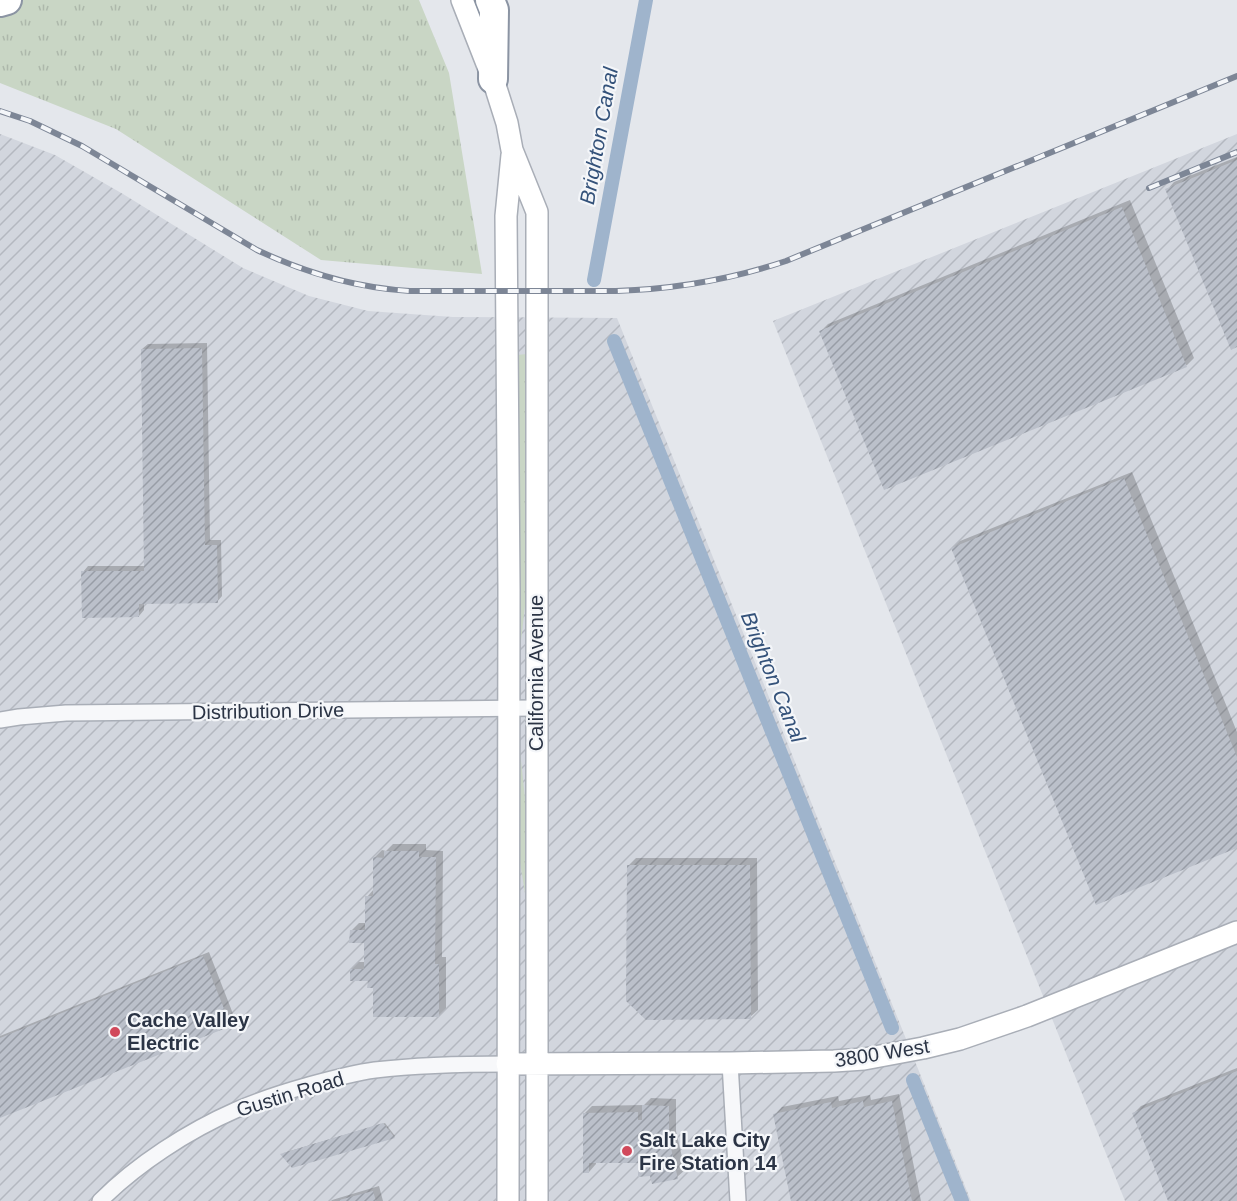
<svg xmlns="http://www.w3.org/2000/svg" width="1237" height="1201" font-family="Arial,sans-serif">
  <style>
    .industrial { fill: url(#industrial-furrows) }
    .grass { fill: url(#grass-tufts) }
    .shadow { fill: #0003 }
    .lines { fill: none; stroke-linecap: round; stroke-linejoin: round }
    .canal { stroke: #9fb4cc; stroke-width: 14 }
    .building { fill: url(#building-hatch) }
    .street-casing { stroke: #a9aeb7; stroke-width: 18 }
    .secondary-casing { stroke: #a9aeb7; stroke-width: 24 }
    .highway-casing { stroke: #8b94a3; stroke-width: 32 }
    .street { stroke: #f7f8fa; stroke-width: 15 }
    .secondary { stroke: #fff; stroke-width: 21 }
    .highway { stroke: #fff; stroke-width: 28 }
    .rail-casing { stroke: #7d8696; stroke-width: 6 }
    .rail { stroke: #f4f6f9; stroke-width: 4; stroke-dasharray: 11; stroke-linecap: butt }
    .poi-dot { fill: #d1495b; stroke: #f4f6f9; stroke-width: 2 }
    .labels { text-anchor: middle; stroke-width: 4.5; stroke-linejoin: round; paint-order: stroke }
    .street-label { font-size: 20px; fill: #2b3445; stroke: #f4f6f9 }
    .poi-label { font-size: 20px; font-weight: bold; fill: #2b3445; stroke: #f4f6f9; text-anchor: start }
    .water-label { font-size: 21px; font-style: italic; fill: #34527a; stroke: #f4f6f9 }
  </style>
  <defs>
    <pattern id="industrial-furrows" width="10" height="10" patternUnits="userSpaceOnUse" patternTransform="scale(1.5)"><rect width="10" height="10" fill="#d2d6de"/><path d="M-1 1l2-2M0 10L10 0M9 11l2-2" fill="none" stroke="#b4b8c0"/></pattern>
    <pattern id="grass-tufts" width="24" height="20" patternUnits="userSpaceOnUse" patternTransform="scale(1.5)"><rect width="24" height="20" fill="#c9d6c5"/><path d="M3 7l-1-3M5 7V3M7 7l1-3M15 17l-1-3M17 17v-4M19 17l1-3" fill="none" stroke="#adb8ab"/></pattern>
    <pattern id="building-hatch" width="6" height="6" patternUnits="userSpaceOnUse" patternTransform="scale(1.5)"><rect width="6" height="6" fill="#bbc0ca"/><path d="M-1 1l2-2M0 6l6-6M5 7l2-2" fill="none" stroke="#989da6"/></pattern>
  </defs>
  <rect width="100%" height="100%" fill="#e4e7ec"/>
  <path class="industrial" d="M0 134 55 155 123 194 243 268 309 296 368 311 453 317 617 318 971 1201H0Z
    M1237 134V1201H1125L773 321Z"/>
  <path class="grass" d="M0 0H419L449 73 482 274 321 260 116 129 0 83Z
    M527 354 528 580 518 667 517 355Z
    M519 742 528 826 527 906 518 850Z"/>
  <path class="shadow" d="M1237 157V346L1167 190 1174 182Z
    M1130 200 1194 358 1187 365 885 488 821 331 828 324Z
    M207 343 210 540H221L222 596 217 602 144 603V610L139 616 83 572 88 566H145L142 349 148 344Z
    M1132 472 1237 732V847L953 548 960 541Z
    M393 844H426V850L443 851 442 957H446V1008L438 1016 375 986 369 980 351 970 359 962H366V942L351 931 359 923H367V897L374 889V858L382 850 386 851Z
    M636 858H757L758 1010 750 1017 628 866Z
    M209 952 235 1019 230 1024 0 1117V1036Z
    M1237 1068V1201H1170L1134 1113 1141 1106Z
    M899 1094 921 1201H793L775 1115 782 1107 838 1096 839 1101 870 1095 871 1100Z
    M651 1098 676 1099V1131L685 1170 677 1177 640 1161 596 1162V1164L589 1172 584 1114 592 1106 644 1105Z
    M385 1123 395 1136 394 1137 283 1153Z
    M379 1186 383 1201H331L332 1200Z"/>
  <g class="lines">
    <path class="canal" d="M594 280 646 0
      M614 341 892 1028
      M913 1080 962 1201"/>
  </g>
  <path class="building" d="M1237 160V347L1231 350 1165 189Z
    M1122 207 1187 367 884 490 819 331Z
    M202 348 205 545H217L218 603 139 604V617L82 618 81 571H144L141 349Z
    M1124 478 1237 757V848L1096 905 951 548Z
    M384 851H419V857H436L435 964H439V1017H373V988H367L368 981H350V969H364V943H349L350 930H365V896H373V857L384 858Z
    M627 865H750L751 1019 646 1020 626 1001Z
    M203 956 231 1026 0 1118V1038Z
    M1237 1071V1201H1168L1132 1113Z
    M863 1101 864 1107 892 1101 912 1201H791L773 1114 831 1102 832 1108Z
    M642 1105 669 1106V1139L678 1179 652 1184 650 1176 638 1177V1163H589V1173H583V1113L638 1112V1120H642Z
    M383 1123 395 1138 292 1168 280 1154Z
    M373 1191 376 1201H340L339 1200Z"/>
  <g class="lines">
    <defs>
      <path id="street" d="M0 720 19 717 66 713 536 708
        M730 1063 738 1201
        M100 1201C137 1164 188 1131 236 1110 259 1100 284 1092 309 1085 331 1079 353 1073 375 1070 419 1065 463 1064 507 1064"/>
      <path id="secondary" d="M462 0 493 79 507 123 512 150 537 212V1201
        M507 1064 730 1063 834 1061 864 1059 923 1048 960 1039 1027 1016 1237 932
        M508 1201 509 589 506 216 512 155"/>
      <path id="highway" d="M490 0 494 10 493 79
        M0 2 7 0"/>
    </defs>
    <use href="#street" class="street-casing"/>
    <use href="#secondary" class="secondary-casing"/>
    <use href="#highway" class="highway-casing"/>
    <use href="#street" class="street"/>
    <use href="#secondary" class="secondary"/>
    <use href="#highway" class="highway"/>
    <defs>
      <path id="rail" d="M0 111 30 121 82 146 257 250C306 273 356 288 410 291H616C676 289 729 280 786 261L1237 76
        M1149 188 1237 152"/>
    </defs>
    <use href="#rail" class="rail-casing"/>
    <use href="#rail" class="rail"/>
  </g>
  <g class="poi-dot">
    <circle cx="115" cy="1032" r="6"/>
    <circle cx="627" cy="1151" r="6"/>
  </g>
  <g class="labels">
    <g class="street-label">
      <text transform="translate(536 673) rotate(-90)" y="7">California Avenue</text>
      <text transform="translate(268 711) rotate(-1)" y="7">Distribution Drive</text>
      <text transform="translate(882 1053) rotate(-9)" y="7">3800 West</text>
      <text transform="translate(290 1094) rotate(-17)" y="7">Gustin Road</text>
    </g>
    <g class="poi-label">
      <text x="127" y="1027">Cache Valley<tspan x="127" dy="23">Electric</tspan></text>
      <text x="639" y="1147">Salt Lake City<tspan x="639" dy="23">Fire Station 14</tspan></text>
    </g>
    <g class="water-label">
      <text transform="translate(599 136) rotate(-80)" y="7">Brighton Canal</text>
      <text transform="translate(773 677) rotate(68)" y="7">Brighton Canal</text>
    </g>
  </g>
</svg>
